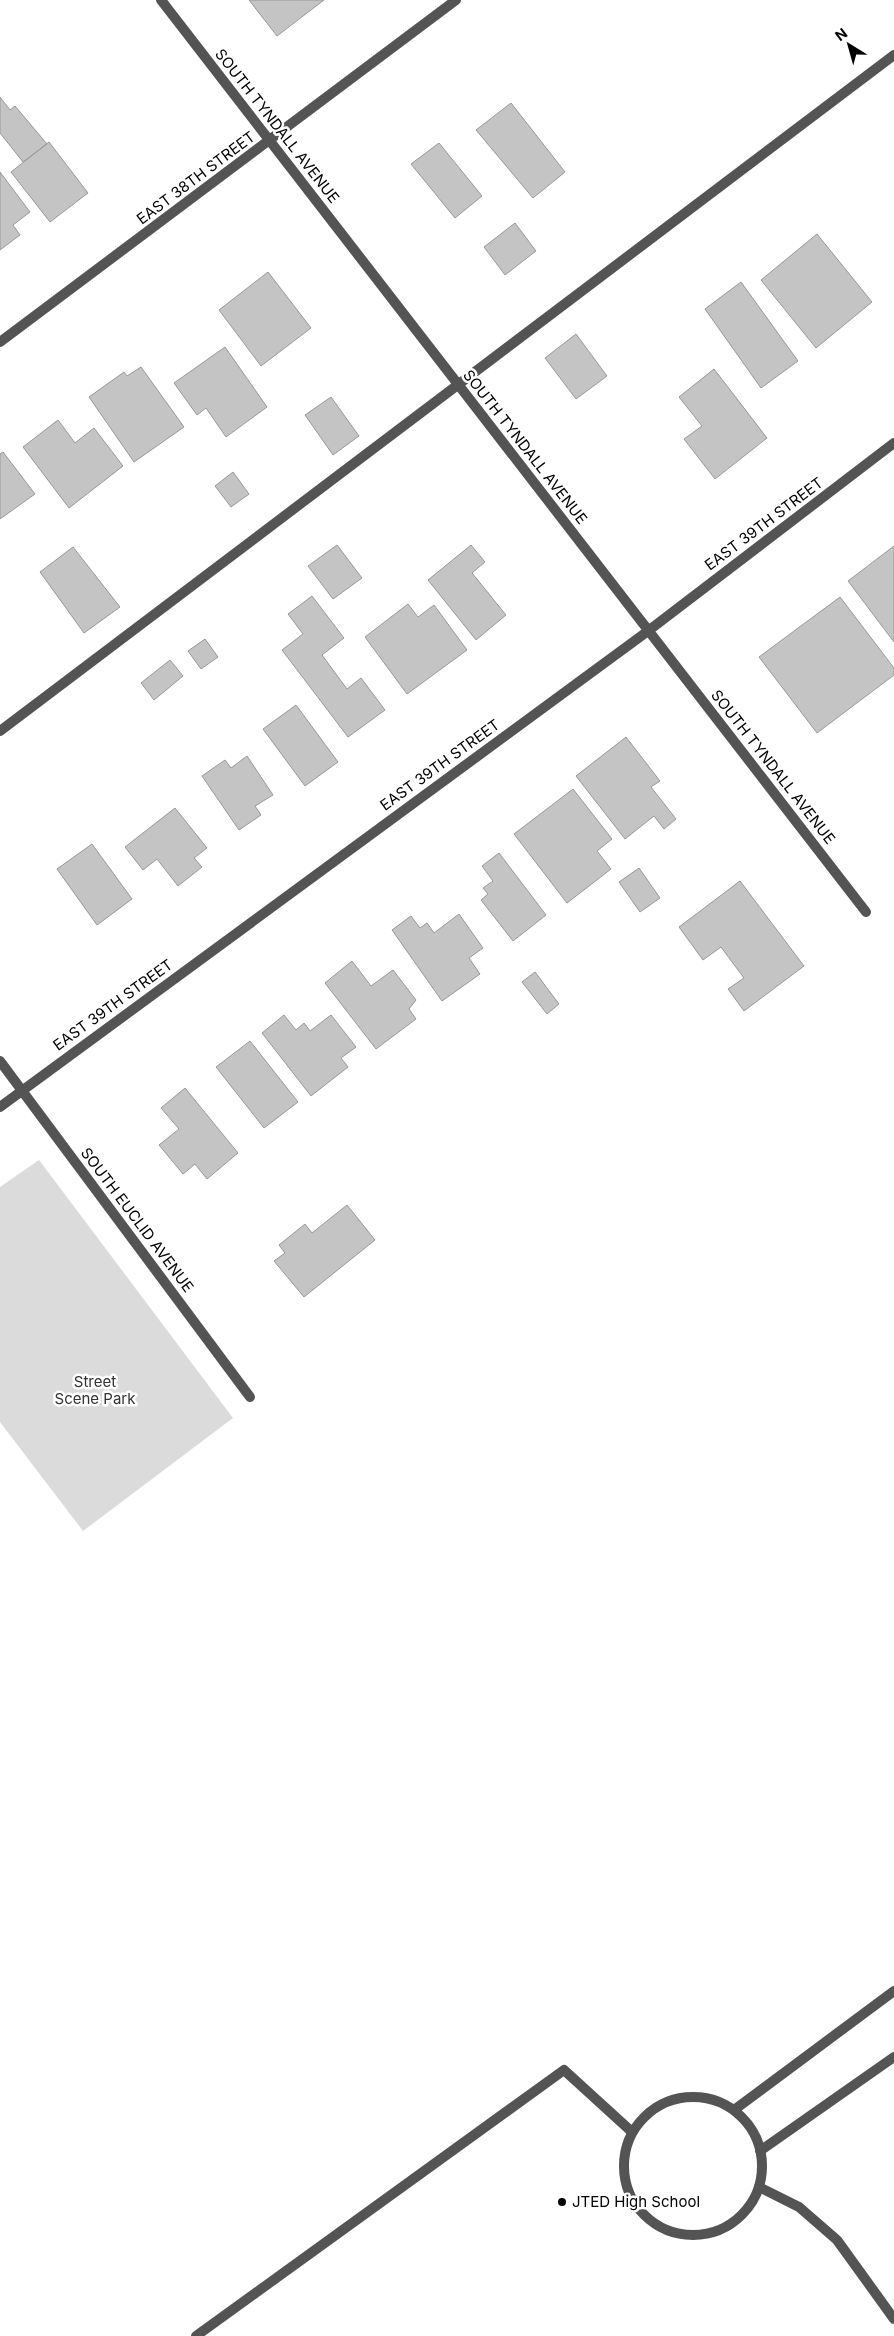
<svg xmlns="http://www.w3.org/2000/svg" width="894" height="2336" font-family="Inter,sans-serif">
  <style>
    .green { fill: #dbdbdb }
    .building { fill: #c4c4c4; stroke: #989898 }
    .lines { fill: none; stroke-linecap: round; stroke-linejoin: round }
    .service { stroke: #545454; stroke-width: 10 }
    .minor { stroke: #545454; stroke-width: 10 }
    .poi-dot { fill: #000; stroke: #fff; stroke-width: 2 }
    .labels { text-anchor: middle; stroke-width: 5; stroke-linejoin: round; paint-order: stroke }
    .street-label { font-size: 15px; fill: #000; stroke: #fff }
    .park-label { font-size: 15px; fill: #323232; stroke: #fff }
    .poi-label { font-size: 15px; fill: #000; stroke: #fff; text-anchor: start }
  </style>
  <rect width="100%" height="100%" fill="#fff"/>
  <path class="green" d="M39 1160 233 1418 83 1531 0 1422V1187Z"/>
  <path class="building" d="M249 0H324L277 36Z
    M0 97 10 110 15 106 47 144 23 162 0 133Z
    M511 103 565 172 533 198 476 130Z
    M49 142 88 193 50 222 11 172Z
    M439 143 482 196 455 218 411 164Z
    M0 172 30 212 13 225 20 235 0 250Z
    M515 223 536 251 505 275 484 247Z
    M817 234 872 302 816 348 761 280Z
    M268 272 311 328 261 366 219 310Z
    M741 282 798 361 761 388 705 309Z
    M576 334 607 376 576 399 545 358Z
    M225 347 267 407 226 437 206 408 197 415 174 383Z
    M141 367 184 427 134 462 89 397 124 372 127 376Z
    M714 369 767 438 715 479 684 439 702 426 679 397Z
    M331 397 359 436 333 455 305 415Z
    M58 420 75 443 94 428 123 466 69 508 23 447Z
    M3 452 35 494 0 519V454Z
    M233 472 249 494 231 507 215 486Z
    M337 545 362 578 333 599 308 566Z
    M471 545 485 562 472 573 506 615 476 640 428 580Z
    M894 546V642L848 581Z
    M73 547 120 607 84 633 40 572Z
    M312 596 344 638 322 655 347 689 361 678 385 710 348 737 282 650 303 634 288 614Z
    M840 597 894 668V675L817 733 759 657Z
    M408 604 418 617 434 605 467 650 407 694 365 637Z
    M205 639 218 657 201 669 188 651Z
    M170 660 183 676 154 700 141 683Z
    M296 705 338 762 305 786 263 729Z
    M626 737 660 781 651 787 676 819 664 829 654 816 625 839 576 776Z
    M247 756 273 795 255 806 261 815 239 830 202 776 225 760 231 768Z
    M573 789 612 839 597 851 611 869 567 903 514 834Z
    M175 808 207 848 194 858 202 867 178 886 157 859 143 870 125 847Z
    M92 844 132 899 97 925 57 869Z
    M499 853 546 915 513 941 481 900 488 894 483 888 493 881 482 866Z
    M639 868 660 898 640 912 619 882Z
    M740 881 804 966 744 1011 728 989 744 978 721 947 703 960 679 927Z
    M459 914 483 948 469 958 480 974 442 1001 392 930 411 916 420 928 427 923 434 933Z
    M352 961 371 986 393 970 416 1000 409 1009 416 1019 376 1049 325 983Z
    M535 972 559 1004 547 1014 522 982Z
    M284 1015 296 1030 304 1023 310 1031 331 1015 356 1047 341 1058 348 1067 311 1096 262 1033Z
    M250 1041 298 1102 264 1128 216 1067Z
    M185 1088 238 1153 207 1179 195 1164 183 1174 159 1145 179 1129 161 1108Z
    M347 1205 375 1240 304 1297 274 1261 285 1253 279 1245 305 1224 312 1233Z"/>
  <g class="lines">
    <path class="service" d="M0 731 894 55
      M759 2187 799 2207 837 2240 894 2319
      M196 2336 564 2070 632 2132"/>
    <path class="minor" d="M161 0 866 912
      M0 342 456 0
      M0 1061 250 1397
      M0 1107 648 631 894 443
      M624 2166a69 69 0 1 1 138 0a69 69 0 1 1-138 0Z
      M734 2110 894 1991
      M760 2151 894 2057"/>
  </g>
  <circle class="poi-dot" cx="562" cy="2202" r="5"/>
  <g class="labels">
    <g class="street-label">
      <text transform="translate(277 126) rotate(52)" y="5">SOUTH TYNDALL AVENUE</text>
      <text transform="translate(196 178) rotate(-37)" y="5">EAST 38TH STREET</text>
      <text transform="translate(525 447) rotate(52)" y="5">SOUTH TYNDALL AVENUE</text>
      <text transform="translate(764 524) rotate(-37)" y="5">EAST 39TH STREET</text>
      <text transform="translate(440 765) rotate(-36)" y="5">EAST 39TH STREET</text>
      <text transform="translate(773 767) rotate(52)" y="5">SOUTH TYNDALL AVENUE</text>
      <text transform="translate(113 1005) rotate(-36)" y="5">EAST 39TH STREET</text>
      <text transform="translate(137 1220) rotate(53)" y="5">SOUTH EUCLID AVENUE</text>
    </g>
    <g class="park-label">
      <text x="95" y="1387">Street<tspan x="95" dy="17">Scene Park</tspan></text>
    </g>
    <g class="poi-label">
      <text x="572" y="2207">JTED High School</text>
    </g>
  </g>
  <g transform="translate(849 45) rotate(323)" stroke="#ffffff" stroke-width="4" paint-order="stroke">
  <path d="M0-4L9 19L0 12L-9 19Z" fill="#000000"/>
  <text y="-8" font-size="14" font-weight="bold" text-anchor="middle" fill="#000000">N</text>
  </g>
</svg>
